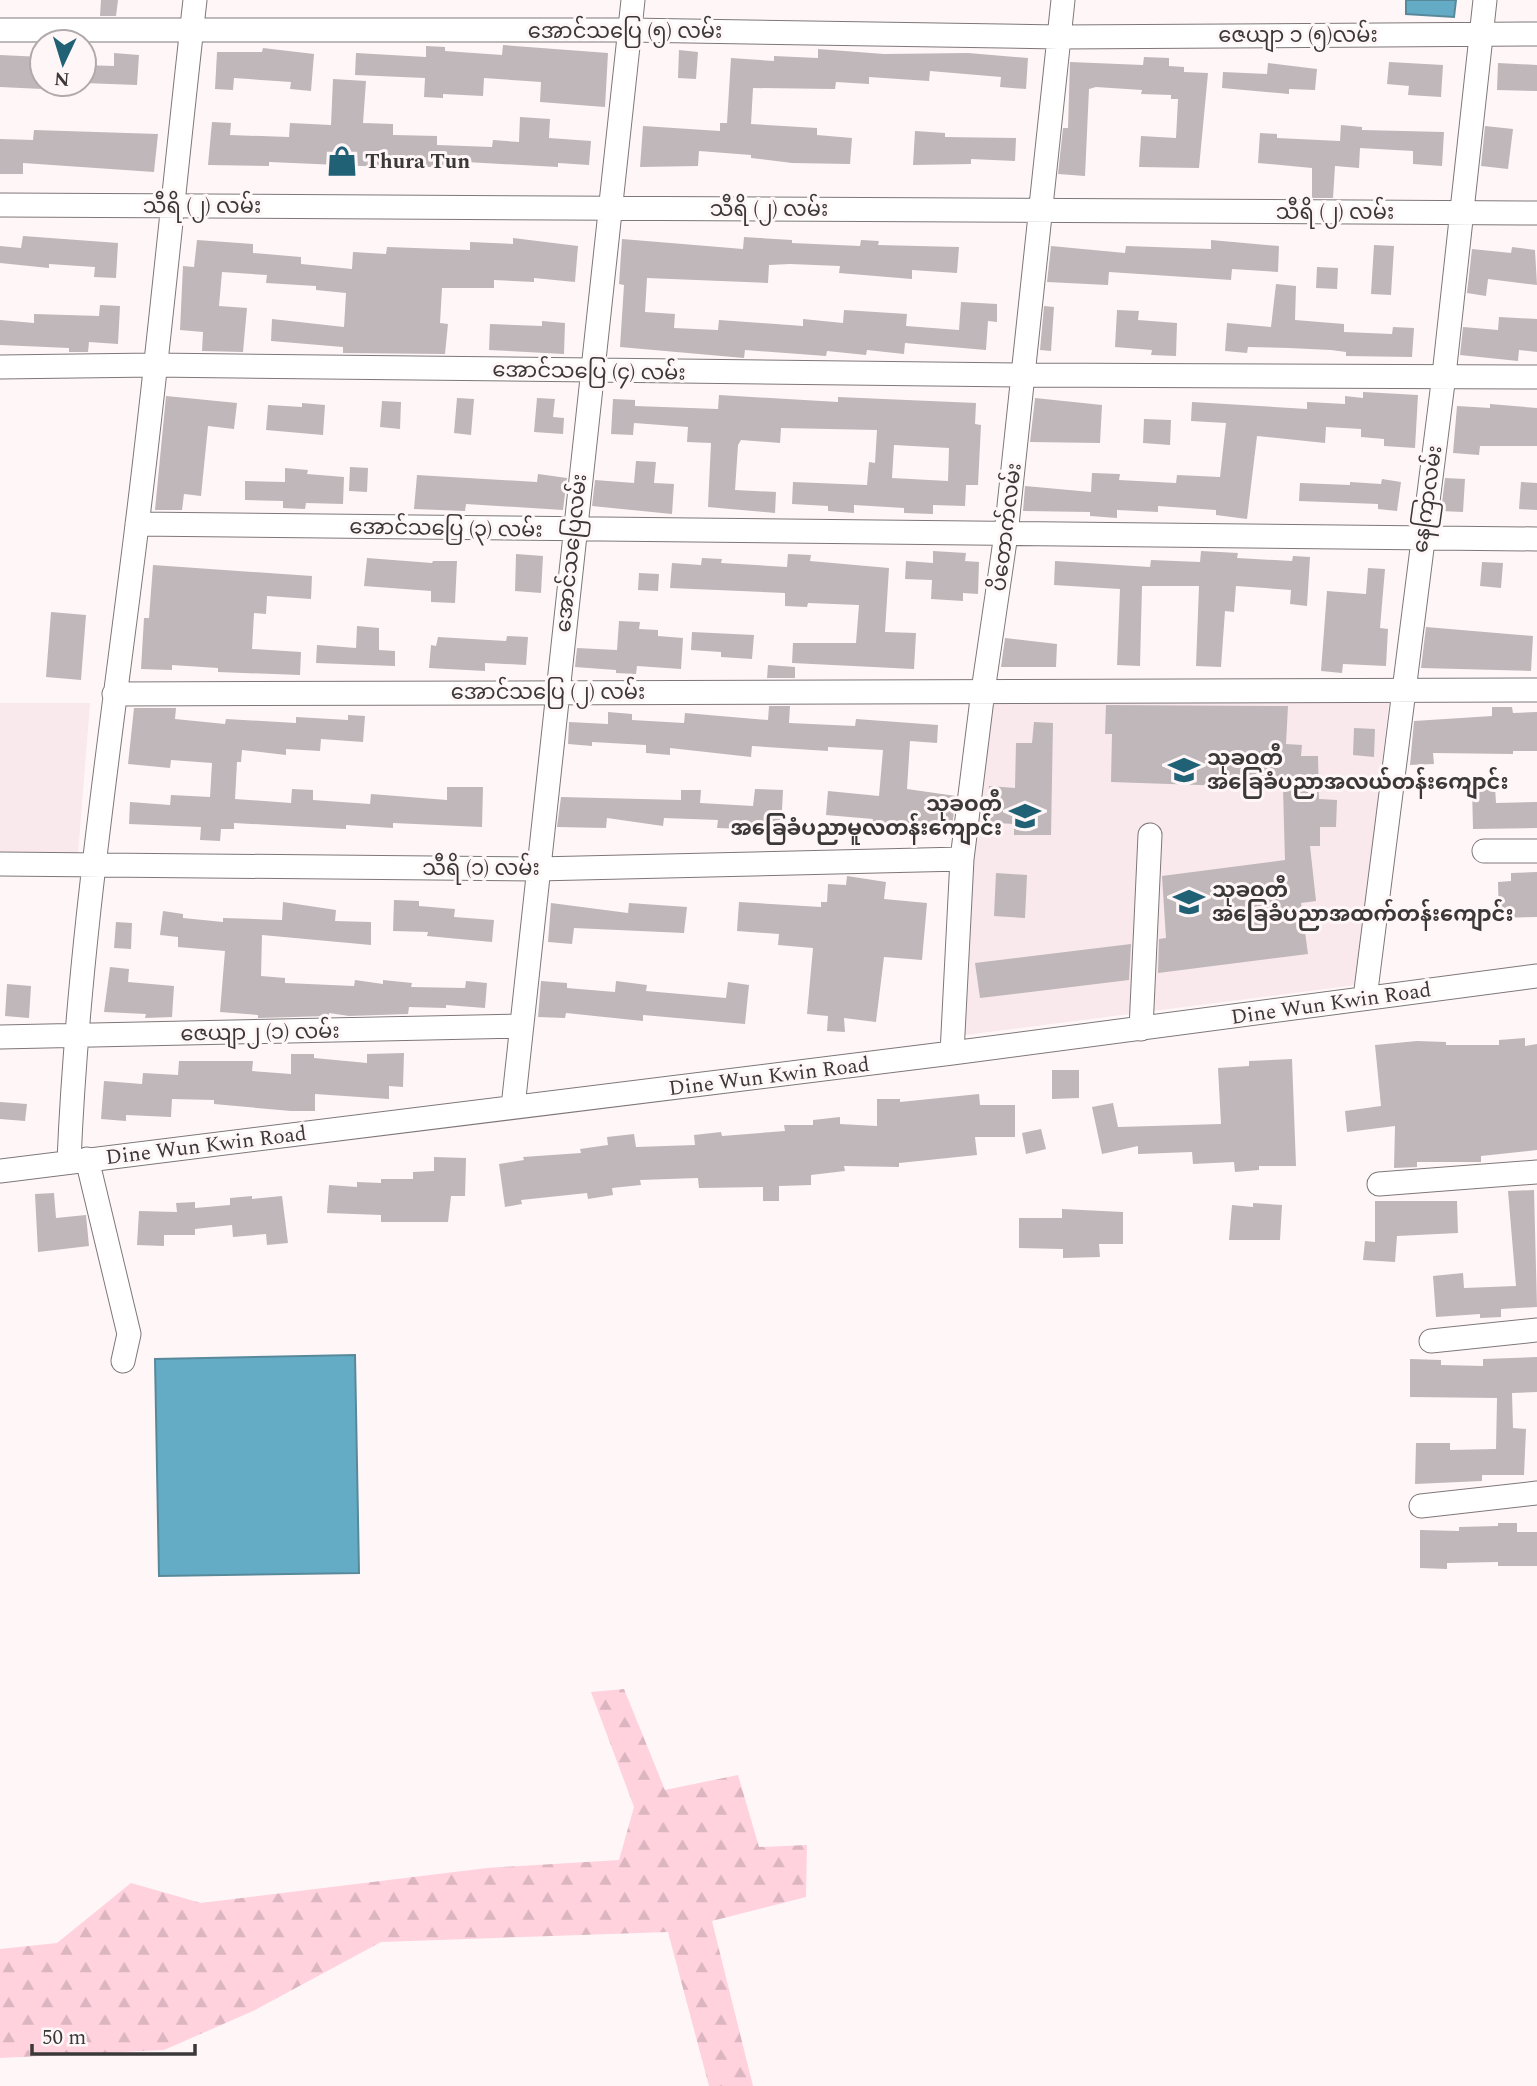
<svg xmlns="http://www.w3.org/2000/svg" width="1537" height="2086" font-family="Spectral,'Noto Sans Myanmar',serif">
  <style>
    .built { fill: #f9e8ec }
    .forest { fill: url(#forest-firs) }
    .water { fill: #64acc5; stroke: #58899b; stroke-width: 2 }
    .building { fill: #bfb7b9; fill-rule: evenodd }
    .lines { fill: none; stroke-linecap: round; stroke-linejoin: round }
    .street-casing { stroke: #7e7779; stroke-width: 25 }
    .street { stroke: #fff; stroke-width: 23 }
    .labels { text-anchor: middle; stroke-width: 6; stroke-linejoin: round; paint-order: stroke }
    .street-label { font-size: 21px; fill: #3b3839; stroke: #fff6f8 }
    .poi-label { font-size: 21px; font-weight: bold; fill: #3b3839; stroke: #fff6f8; text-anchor: start }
  </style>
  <defs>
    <pattern id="forest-firs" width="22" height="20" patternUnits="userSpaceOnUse" patternTransform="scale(1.75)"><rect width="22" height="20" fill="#ffd2de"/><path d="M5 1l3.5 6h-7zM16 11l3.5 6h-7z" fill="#dbb5bf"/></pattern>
  </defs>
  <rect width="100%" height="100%" fill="#fff6f8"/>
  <path class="built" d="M1390 694 1356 985 942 1038 976 696Z
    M0 703H90L78 854 0 852Z"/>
  <path class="forest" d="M624 1689 665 1790 738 1775 759 1847 807 1845 806 1897 712 1921 753 2086H709L668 1932 381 1942 253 2011 164 2050 0 2058V1949L57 1943 131 1883 201 1903 487 1868 619 1860 634 1807 591 1692Z"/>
  <path class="water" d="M1406 0H1456L1454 17 1406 14Z
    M355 1355 359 1573 159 1576 155 1359Z"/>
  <path class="building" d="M101 0H118L116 16H100Z
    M503 45 608 53 605 107 540 102 541 82 484 78 483 96 443 94V98L424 97 425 78 355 75 356 53 426 57V46L445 47V51L502 55Z
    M263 48 314 54 311 91 290 89 291 82 234 78 233 90 215 89 217 52H262Z
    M818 49 884 54 968 53 1028 58 1026 89 1000 87 1001 77 930 71 929 81 869 77V84L836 82 835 89 753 88 751 124 817 128V135L852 138 850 164 792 163 751 158V155L699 151 698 166 640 167 643 126 720 131V123H727L731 58 774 61V56L818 58Z
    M679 50 698 52 696 79 678 78Z
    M114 53 139 55 137 85 84 83V65L114 66Z
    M0 55 42 57V89L0 87Z
    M1144 57 1169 58V66L1184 67V72L1208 73 1199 168 1139 167 1141 136 1176 138 1178 99H1171V95L1141 94 1142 90 1096 87 1089 89 1085 176 1058 174 1063 128H1068L1070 62 1143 65Z
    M1389 62 1443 65 1441 97 1408 95 1409 86 1387 84Z
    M1268 63 1317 69 1315 90 1289 89V94L1222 88 1223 72 1267 74Z
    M1498 63 1537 65V91L1497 90Z
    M333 79 366 81 363 123 393 124V135L437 136V145L492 147 493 140 519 142 520 117 550 119 549 138 591 141 589 165 558 163V167L466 162 465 167H385L269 162V166L208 165 212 122 231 123 230 135 289 137 290 123 331 125Z
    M1341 125 1362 127V130L1444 132 1442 166 1413 164V151L1360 148 1359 168 1335 166 1333 198H1312V168L1258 163 1260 133 1277 134V138L1340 141Z
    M1485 126 1513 129 1508 169 1481 166Z
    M34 130 158 134 154 172 23 163V174H0V139L33 140Z
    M915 131 945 133V137L1016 138 1015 161 971 159V164L913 165Z
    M23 236 118 243 116 278 94 277 95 267 49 264V268L0 263V246L21 248Z
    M744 237 792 240V243L860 246 861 240 879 241 878 245 959 247 957 273 912 270V279L839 273 840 266 790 264 769 265 768 283 647 278 645 312 675 314 674 328 718 330 719 320 803 326V319L843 323 844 310 907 314 906 326 959 330 961 302 997 304V322L988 321 986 350 905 343 904 354 867 350 866 355 827 351 826 356 745 350 744 358 620 347 624 285 619 284 622 239 743 249Z
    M513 238 578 246 575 282 534 278V282L494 280V288H442L440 323 448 324 445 354 343 353V347L271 341 272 319 344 327 346 293 316 290V286L266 283 267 275 222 272 219 306 247 308 243 352 202 351 203 332 180 330 183 266 194 267 197 240 253 244V253L301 257V264L352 269 353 252 386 254 387 247 470 250V242L513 244Z
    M1211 240 1279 246 1278 272 1232 269 1231 280 1109 272 1108 285 1047 282 1051 246 1125 253 1126 246 1211 249Z
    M1374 245 1394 246 1391 295 1371 294Z
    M1512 247 1535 250 1537 285 1488 279 1486 296 1467 293 1472 249 1511 253Z
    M1317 267 1338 268 1337 289 1316 288Z
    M1276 284 1296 286 1295 320 1344 324V332L1392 334 1393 327 1414 328 1412 357 1346 356V352L1331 350 1289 348 1248 347 1247 353 1225 351 1227 323 1271 327Z
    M100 305 120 306 118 344 89 342 88 352H69V348L0 345V320L34 323V314L99 316Z
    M1044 306 1054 307 1051 351 1040 350Z
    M1117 310 1139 311 1138 320 1177 323 1176 356 1151 355 1152 350 1115 347Z
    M1499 317 1537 319V352L1519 350 1518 361 1460 355 1463 327 1498 330Z
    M542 321 565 323 564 354 489 350 490 324 542 326Z
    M1363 392 1418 395 1415 448 1384 446V439L1361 437V429L1326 427 1325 443 1257 436 1247 519 1216 515V510L1158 506V512L1117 510V518L1090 516V512L1023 511 1025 486 1091 492 1092 473 1120 474 1119 480 1176 483 1177 475 1220 477 1226 423 1191 421 1192 402 1307 409V402L1345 404V396L1363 398Z
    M719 395 838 402V397L976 403 975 424 981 425 978 485H966L965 506 933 505V514L904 513V508L854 505V513L828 511V506L792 504 793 482 867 485 869 462 875 463 877 430 781 428 780 443 741 440 738 445 735 490 776 492 775 513 708 507 711 443 687 442 688 427 634 423 633 435 611 434 613 399 635 400V406L718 409ZM894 445 949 448 948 481 892 478Z
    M166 396 237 403 234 429 208 426 201 496 184 494 182 510H155Z
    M457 398 474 399 471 435 454 433Z
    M537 398 555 399 553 417 564 418 563 434 534 432Z
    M1035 398 1102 405 1100 443 1030 442Z
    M382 401 401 402 400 429 380 427Z
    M302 403 325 405 323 435 266 430 268 405 302 407Z
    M1490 404 1537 408V446H1480L1479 455 1453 453 1457 406 1490 408Z
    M1144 419 1171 420 1170 445 1143 443Z
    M636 461 656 462 654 483 674 484 672 514 592 506 595 480 634 483Z
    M350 467 368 468 367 492 349 491Z
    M285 468 308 470 307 474 344 477 343 504 306 503 305 509 283 508V501L245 500V481L285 482Z
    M538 474 567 478 563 510 466 504 465 511 414 509 417 475 537 482Z
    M1445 478 1465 479 1463 512 1441 511Z
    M1382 479 1401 482 1397 511 1378 509V504L1299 501 1300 483 1350 485V482L1381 484Z
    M1521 482 1537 483V510L1519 509Z
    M933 551 966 553 965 561 979 562 978 594 963 593V601L931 599 932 580 905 579 906 561 933 563Z
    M1201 551 1238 553 1237 558 1292 561 1293 556 1310 557 1307 606 1290 604 1291 590 1236 586 1234 612 1225 611 1221 667 1196 666 1199 586H1142L1140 666 1117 665 1120 589 1054 585 1055 561 1150 567 1151 560 1200 562Z
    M516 554 543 556 541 593 515 591Z
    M788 554 811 555 810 561 889 568 885 632 916 633 914 669 792 663 793 643H856L859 605 808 603 807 607 785 606V593L670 588 672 563 701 565 702 558 722 559 721 563 787 567Z
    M367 558 432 563 433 561H457L455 603 431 602V591L364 586Z
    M1482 562 1503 563 1501 588 1480 586Z
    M153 565 312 576 311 599 267 596 266 614 254 613 252 649 301 652 300 675 218 672V668L172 665V670L141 669 144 618H149Z
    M1368 568 1385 569 1380 628 1388 629 1386 666 1343 664 1342 673 1321 671 1327 591 1366 594Z
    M639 573 659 574 658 591 638 590Z
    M51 612 86 615 81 680 46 677Z
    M619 621 640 622 639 629 658 630V636L683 638 681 669 637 666 636 674 616 673V670L575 667 577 648 617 650Z
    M357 626 379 628V650L395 651V666L316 663 317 645 356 648Z
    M1426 627 1533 636 1531 671 1421 668Z
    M692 632 754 635 752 659 721 657V652L691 650Z
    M507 636 528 637 526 665 485 663V671L429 668 431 645 436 646 438 637 506 641Z
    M1005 638 1057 644 1056 667H1001Z
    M768 665 795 667V678H767Z
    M1106 705 1288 706 1286 744 1302 745 1301 756H1318L1319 799 1337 800 1336 827H1320V846H1310L1316 901 1301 903 1308 954 1158 973 1159 939 1166 938 1162 876 1285 860 1283 788 1111 782 1112 734H1105Z
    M769 706H790L789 723 855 726 856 719 938 725 937 743 910 741 907 789 956 796 952 827 872 824 873 819 826 815 828 791 879 796 883 750 828 747V751L752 746 751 757 670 748V755L646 753V745L592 742V746L568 744 569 722 608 724V712L632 714V720L684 723 685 713 768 720Z
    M1492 707H1512L1513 713 1537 712V751H1513V754L1433 753 1434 764 1410 765 1414 721 1492 716Z
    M134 708H176L175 719 225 724 226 719 296 723V717L348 720V715L365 716 363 742 321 739 320 751 286 749V755L242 750 241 762H237L235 799 291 803 292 789 313 790V800L370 804 371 794 447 800V787H483L482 827 393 823V828L346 825V829L234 823V829H221L220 841 200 840 201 827 129 824 130 802 170 805 171 795 210 797 212 763 171 760 170 768 128 764Z
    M1034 722 1053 723 1051 835H1014V824L981 822 984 798 988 799 989 786 1015 788 1016 743H1032Z
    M1354 728 1375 729 1374 757 1353 755Z
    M1495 787 1496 803 1537 802V828L1473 829 1472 788Z
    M755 789 783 790 781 830 717 828 718 820 664 818 663 826 607 818 606 828 557 827 561 797 681 800V790H701L700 803 753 806Z
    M1537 872V917L1499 918 1498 882 1511 881V873Z
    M996 873 1027 875 1025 918 994 916Z
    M847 876 886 882 884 899 927 903 922 960 884 957 876 1022 844 1018 845 1032 827 1031 828 1016 807 1014 813 948 778 945 779 934 737 931 739 902 821 907V902H827L828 884 846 885Z
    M394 900 419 901V906L455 909 454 917 494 920 492 942 427 936 428 932 393 931Z
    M283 902 336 910 335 921 371 922V945L262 935 261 976 285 978V983L354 986 355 980 383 984V980L412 983 411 987 465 988 466 981 487 983 485 1008 446 1005V1008L409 1007 408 1014 349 1016 329 1013V1016L258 1018V1015L220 1012 225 951 178 947V937L160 935 163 911 183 914V918L223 922V918L282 920Z
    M551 903 628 913 629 903 687 907 684 933 574 928 572 944 548 942Z
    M116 922 132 923 131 949 114 948Z
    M1131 944 1129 980 980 998 975 963Z
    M110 967 129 969 128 982 174 986 172 1017 145 1018 146 1014 104 1012Z
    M541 981 567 983V988L615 992 616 981 647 985 646 991 726 998 728 982 749 985 745 1024 643 1015V1021L566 1013 565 1018 538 1017Z
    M7 984 31 986 29 1018 5 1016Z
    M1525 1038V1046L1537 1044V1150L1481 1156V1162H1417V1167L1394 1168 1395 1126 1347 1132 1345 1111 1381 1106 1375 1045 1417 1041 1446 1042V1045H1499V1040Z
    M404 1053 403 1087 389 1086V1099L315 1094V1111H291L214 1104V1100L172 1099 171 1117 126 1115V1121L101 1119 104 1081 142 1084 143 1073 178 1075 179 1061H253L252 1071 291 1074V1054H314V1058L367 1063V1054Z
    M1292 1059 1296 1166H1259V1170L1235 1172 1234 1162 1193 1164 1192 1152 1138 1154V1146L1102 1154 1092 1107 1113 1103 1118 1127 1221 1124 1218 1068 1249 1066V1061Z
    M1052 1070H1079V1098L1052 1099Z
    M979 1094 980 1105H1015V1137H975L977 1155 899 1163V1167L844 1166 845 1171 811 1175V1185L779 1186V1201H763V1187L699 1188 698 1178 640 1180 641 1185 612 1188 613 1195 588 1199 587 1193 521 1200 522 1204 505 1207 499 1164 524 1160 523 1157 581 1153 580 1149 608 1145 607 1137 634 1134 636 1147 695 1145 694 1135 721 1132 722 1136 785 1131 784 1125H813V1120L840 1117V1124L877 1126V1099H900V1102Z
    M0 1102 27 1104 25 1121 0 1119Z
    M1041 1129 1046 1149 1026 1154 1022 1133Z
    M434 1157 466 1158 465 1196H451L448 1222H381V1215L327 1213 329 1185 357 1187V1182L381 1183V1179H413V1172L434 1171Z
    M1534 1190 1537 1307 1501 1309V1317L1480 1318V1314L1436 1317 1433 1276 1463 1273 1464 1288 1516 1286 1508 1191Z
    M54 1193 56 1218 86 1215 89 1246 38 1252 35 1194Z
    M252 1196V1199L282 1196 288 1243 267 1245 266 1234 233 1237 232 1225 195 1229V1235H164V1246L137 1245 139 1211 177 1212 176 1203 195 1202V1208L230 1205V1198Z
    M1375 1201H1457L1458 1233 1397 1236 1395 1262 1363 1260 1365 1241 1375 1242Z
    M1253 1203 1282 1205 1280 1240H1229L1232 1205 1253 1207Z
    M1062 1209 1123 1212V1244H1099L1100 1257 1063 1258V1249L1019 1248V1218H1062Z
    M1537 1357V1392L1512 1393 1513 1428 1526 1429 1524 1475H1482V1481L1415 1484 1416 1443H1450V1450L1496 1449 1497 1398 1410 1397V1359L1441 1360V1365L1483 1366V1359Z
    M1498 1523H1517V1532H1537V1566H1498V1562L1447 1563V1569L1420 1568V1530L1459 1531V1527L1498 1526Z"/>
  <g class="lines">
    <defs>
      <path id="street" d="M0 30H629L1059 37 1537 34
        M0 205 1537 213
        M0 367 154 365 1024 375 1537 377
        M137 524 1537 539
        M114 694 1537 690
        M1484 851H1537
        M0 864 537 869 962 859
        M1365 998 1444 375 1485 0
        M1141 1029 1150 835
        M0 1037 520 1026
        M952 1053 962 859 983 691 1006 534 1063 0
        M513 1107 633 0
        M87 1159 129 1334 123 1361
        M69 1161C78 947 111 738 137 525 159 350 175 175 195 0
        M0 1171 952 1053 1537 976
        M1379 1184 1537 1172
        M1431 1341 1537 1330
        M1421 1506 1537 1493"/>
    </defs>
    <use href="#street" class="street-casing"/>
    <use href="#street" class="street"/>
  </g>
  <defs>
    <symbol id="shop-bare" viewBox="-9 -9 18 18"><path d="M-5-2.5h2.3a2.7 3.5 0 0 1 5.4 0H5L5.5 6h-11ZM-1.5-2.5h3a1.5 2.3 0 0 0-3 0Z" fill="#206176" stroke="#fff6f8" stroke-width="2.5" paint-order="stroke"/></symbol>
    <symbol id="school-bare" viewBox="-9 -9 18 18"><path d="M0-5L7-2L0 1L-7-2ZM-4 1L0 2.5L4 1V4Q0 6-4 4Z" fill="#206176" stroke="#fff6f8" stroke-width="2.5" paint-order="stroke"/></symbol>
  </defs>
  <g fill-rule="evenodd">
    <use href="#shop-bare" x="320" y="139" width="44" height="44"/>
    <use href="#school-bare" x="1162" y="748" width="44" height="44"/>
    <use href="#school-bare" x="1003" y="794" width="44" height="44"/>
    <use href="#school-bare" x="1167" y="880" width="44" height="44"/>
  </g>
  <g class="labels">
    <g class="street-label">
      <text x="625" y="38">အောင်သပြေ (၅) လမ်း</text>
      <text x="1298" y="42">ဇေယျာ ၁ (၅)လမ်း</text>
      <text x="202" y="213">သီရိ (၂) လမ်း</text>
      <text x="769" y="216">သီရိ (၂) လမ်း</text>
      <text x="1335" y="219">သီရိ (၂) လမ်း</text>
      <text transform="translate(589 371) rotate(1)" y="7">အောင်သပြေ (၄) လမ်း</text>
      <text transform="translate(1427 499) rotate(-82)" y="7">နေကြာလမ်း</text>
      <text transform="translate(1006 527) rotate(-83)" y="7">ပိတောက်လမ်း</text>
      <text transform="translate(446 528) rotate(1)" y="7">အောင်သပြေ (၃) လမ်း</text>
      <text transform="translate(571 553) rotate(-84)" y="7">အောင်သပြေလမ်း</text>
      <text x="548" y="699">အောင်သပြေ (၂) လမ်း</text>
      <text x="481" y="875">သီရိ (၁) လမ်း</text>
      <text transform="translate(1331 1003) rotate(-8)" y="7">Dine Wun Kwin Road</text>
      <text transform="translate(260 1032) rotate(-1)" y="7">ဇေယျာ၂ (၁) လမ်း</text>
      <text transform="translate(769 1076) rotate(-7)" y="7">Dine Wun Kwin Road</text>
      <text transform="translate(206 1145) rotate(-7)" y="7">Dine Wun Kwin Road</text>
    </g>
    <g class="poi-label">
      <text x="365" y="168">Thura Tun</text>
      <text x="1207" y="765">သုခဝတီ<tspan x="1207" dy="24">အခြေခံပညာအလယ်တန်းကျောင်း</tspan></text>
      <text x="1002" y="811" text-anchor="end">သုခဝတီ<tspan x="1002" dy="24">အခြေခံပညာမူလတန်းကျောင်း</tspan></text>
      <text x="1212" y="897">သုခဝတီ<tspan x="1212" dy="24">အခြေခံပညာအထက်တန်းကျောင်း</tspan></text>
    </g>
  </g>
  <g transform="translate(63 63) rotate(184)"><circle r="33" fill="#fff6f8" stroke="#b1aaac" stroke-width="2"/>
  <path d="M0-5L12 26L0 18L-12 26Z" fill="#206176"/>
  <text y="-10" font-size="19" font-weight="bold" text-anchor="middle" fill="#3b3839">N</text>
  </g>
  <path d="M32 2044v10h163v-10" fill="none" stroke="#3b3839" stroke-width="3.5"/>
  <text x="42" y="2044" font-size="21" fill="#3b3839" stroke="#fff6f8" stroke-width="5" paint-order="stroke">50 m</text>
</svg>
